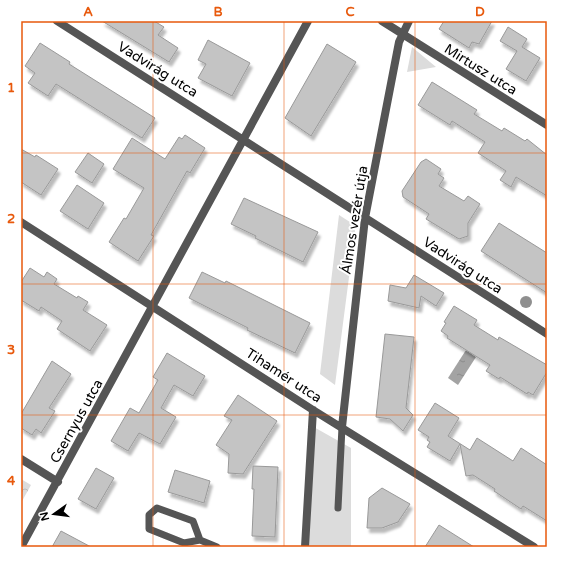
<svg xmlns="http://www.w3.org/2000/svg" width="568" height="568" font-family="'Varela Round',sans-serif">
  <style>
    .grass { fill: #dcdcdc }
    .park { fill: url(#park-crowns) }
    .water { fill: url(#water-ripples) }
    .building { fill: #c4c4c4; stroke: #999; filter: url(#shadow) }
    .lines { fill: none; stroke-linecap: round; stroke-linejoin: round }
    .service { stroke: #555; stroke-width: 7 }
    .minor { stroke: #555; stroke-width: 8 }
    .tree { fill: #8f8f8f }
    .grid { fill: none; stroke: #e8590c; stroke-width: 1; stroke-opacity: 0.55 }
    .labels { text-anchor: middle; stroke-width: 4; stroke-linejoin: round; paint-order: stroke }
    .street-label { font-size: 14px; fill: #000; stroke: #fff }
    .neatline { fill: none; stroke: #e8590c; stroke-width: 1.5 }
    .grid-label { font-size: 13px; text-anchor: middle; font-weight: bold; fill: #e8590c }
  </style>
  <defs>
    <pattern id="park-crowns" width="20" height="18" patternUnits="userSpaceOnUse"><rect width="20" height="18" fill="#dcdcdc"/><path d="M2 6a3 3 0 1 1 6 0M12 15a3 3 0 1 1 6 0" fill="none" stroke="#bbb"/></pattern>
    <pattern id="water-ripples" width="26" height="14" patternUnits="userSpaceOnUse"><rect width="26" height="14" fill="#a3a3a3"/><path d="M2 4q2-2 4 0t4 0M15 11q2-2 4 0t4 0" fill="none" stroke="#8b8b8b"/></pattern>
    <filter id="shadow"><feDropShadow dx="2.5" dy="4.5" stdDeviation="1" flood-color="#0004"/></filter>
  </defs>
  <rect width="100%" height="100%" fill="#fff"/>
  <path class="grass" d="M412 47 436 67 407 72Z
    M339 215 353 224 355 231 335 385 320 374Z
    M312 426 351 448V547H305Z"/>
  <path class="park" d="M21 479 31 485 21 503Z"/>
  <path class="water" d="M466 350 476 357 458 385 448 378Z"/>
  <path class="building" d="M102 21H154L164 27 158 35 178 48 169 62Z
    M444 21H492L479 44 472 42 469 48 439 29Z
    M508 27 527 39 522 47 540 58 526 81 506 69 517 51 500 41Z
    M208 40 250 63 232 96 198 78 206 64 198 60Z
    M40 43 70 62 69 64 155 118 142 138 56 84 48 96 28 83 35 73 25 66Z
    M327 44 356 62 311 136 285 118Z
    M432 82 477 110 474 114 502 131 504 128 525 141 527 139 547 155V196L516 177 511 187 500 180 506 171 478 153 485 142 452 121 450 125 418 105Z
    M185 135 205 148 190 173 187 171 151 235 154 236 138 261 109 242 124 218 126 219 144 188 113 169 132 138 165 159 179 137 182 139Z
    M21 149 35 157 36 155 58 169 41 195 21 182Z
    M88 153 104 164 92 183 75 172Z
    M426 159 441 169 438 174 444 178 439 186 464 201 468 196 480 204 468 223V236L459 239 426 219 429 214 403 197 402 191 421 162Z
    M77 185 104 203 88 229 60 211Z
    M244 198 318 232 303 262 255 238 256 236 231 224Z
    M499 223 547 253V293L481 251Z
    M30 268 44 277 47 272 57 279 54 284 77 298 78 296 88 302 83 310 107 325 90 351 57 329 62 321 41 307 39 311 21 300V282Z
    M202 272 225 283 226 281 310 323 295 353 247 330 248 328 189 298Z
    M414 275 444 293 436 306 421 296 419 308 388 301 390 285 406 288Z
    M454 306 477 320 474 325 498 340 499 337 547 365V372L533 395 528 392 527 394 500 377 499 379 486 371 490 365 447 338 448 336 441 331 446 323 444 322Z
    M385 334 414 337 406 408 413 415 403 431 390 419 376 417Z
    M167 353 205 376 193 396 174 385 161 408 176 417 160 444 139 433 128 451 111 441 130 408 139 413 158 380 153 377Z
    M52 361 71 374 49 408 55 411 41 433 36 429 32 435 21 428V414Z
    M238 395 277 421 243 474 228 473 229 454 216 445 232 420 224 416Z
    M435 403 459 418 448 436 470 450 477 438 513 461 521 448 547 465V521L523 506 521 509 494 491 495 489 473 475 466 476 460 444 450 461 427 447 430 442 427 440 429 437 418 430Z
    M253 466 278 467 275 537 252 536 254 489H252Z
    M96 468 114 478 96 509 78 499Z
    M175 470 210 481 204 503 168 492Z
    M382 488 410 504 398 522 382 528H367L369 498Z
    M439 525 474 547H425Z
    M61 531 91 547H52Z"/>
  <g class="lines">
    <path class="service" d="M338 508 342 427
      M200 540 193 521 157 508 149 515V529L184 543 200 540 217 547"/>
    <path class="minor" d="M57 21 547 334
      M382 21 547 125
      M21 222 313 410 534 547
      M342 427 365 218 399 42 409 21
      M21 459 58 482
      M21 547 308 21
      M305 547 313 410"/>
  </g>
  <circle class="tree" cx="526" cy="302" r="6"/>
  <path class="grid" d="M153 21V547M284 21V547M415 21V547M21 153H547M21 284H547M21 415H547"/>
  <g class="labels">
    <g class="street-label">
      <text transform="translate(158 69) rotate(32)" y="5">Vadvirág utca</text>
      <text transform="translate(481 69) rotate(32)" y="5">Mirtusz utca</text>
      <text transform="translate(354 220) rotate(-81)" y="5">Álmos vezér útja</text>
      <text transform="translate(463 265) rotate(33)" y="5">Vadvirág utca</text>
      <text transform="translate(284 375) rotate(33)" y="5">Tihamér utca</text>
      <text transform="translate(76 421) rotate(-61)" y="5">Csernyus utca</text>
    </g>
  </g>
  <rect width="568" height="568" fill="none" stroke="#ffffff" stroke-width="44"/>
  <g transform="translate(54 514) rotate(256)" stroke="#ffffff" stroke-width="3" paint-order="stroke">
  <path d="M0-3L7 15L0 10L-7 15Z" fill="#000000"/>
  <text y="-6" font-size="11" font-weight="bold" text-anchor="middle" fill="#000000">N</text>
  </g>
  <rect x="22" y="22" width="524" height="524" class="neatline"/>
  <g class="grid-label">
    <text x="88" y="16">A</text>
    <text x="218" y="16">B</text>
    <text x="350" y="16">C</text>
    <text x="480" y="16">D</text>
    <text x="11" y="92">1</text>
    <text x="11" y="223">2</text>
    <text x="11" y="354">3</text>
    <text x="11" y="485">4</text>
  </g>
</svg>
